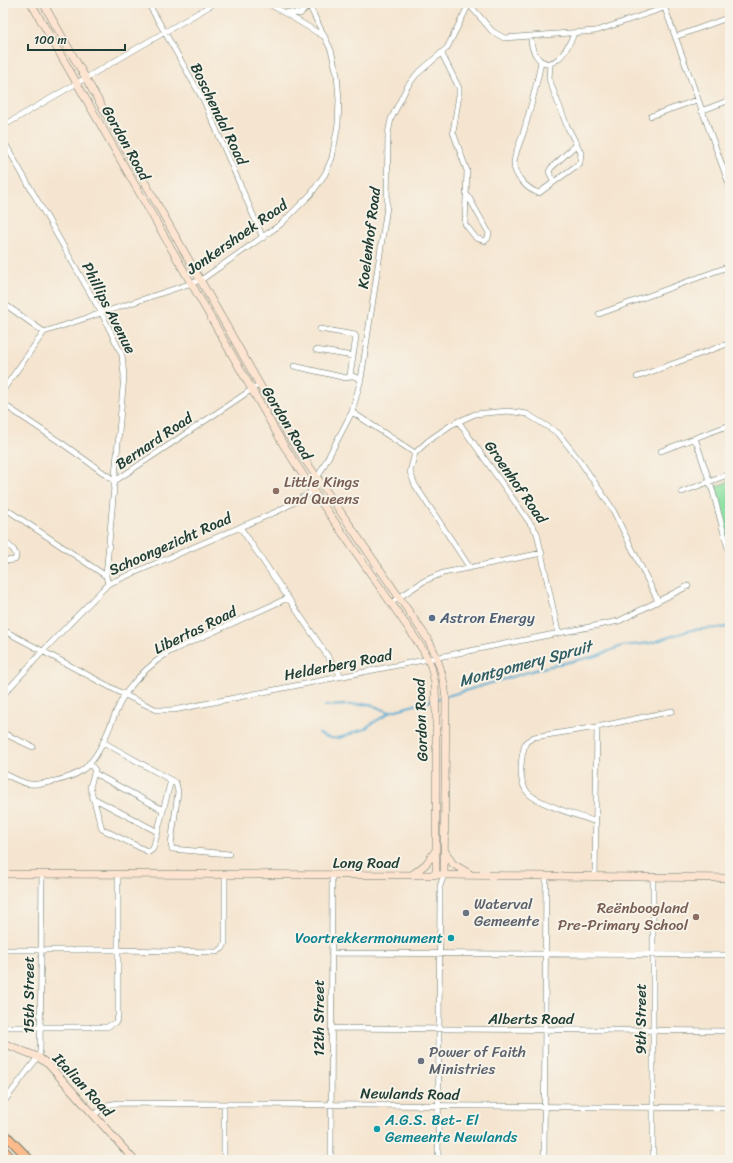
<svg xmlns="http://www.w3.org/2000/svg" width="733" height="1163" font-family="Sriracha,sans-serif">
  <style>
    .park { fill: #8ce0a2; stroke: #568e6b }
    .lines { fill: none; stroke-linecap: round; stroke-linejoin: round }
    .stream { stroke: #57abd3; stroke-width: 2 }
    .street-casing { stroke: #6a786b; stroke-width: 6 }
    .secondary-casing { stroke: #6a786b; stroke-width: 8 }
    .primary-casing { stroke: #6a786b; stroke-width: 10 }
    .street { stroke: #fff; stroke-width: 5 }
    .secondary { stroke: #fde4d1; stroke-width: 7 }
    .primary { stroke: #fbbb8c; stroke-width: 8 }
    .education-dot { fill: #8d6e63; stroke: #f7f3e8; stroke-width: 1.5 }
    .service-dot { fill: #5c6f8a; stroke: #f7f3e8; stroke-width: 1.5 }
    .worship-dot { fill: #6b7280; stroke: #f7f3e8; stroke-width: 1.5 }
    .culture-dot { fill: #0f9aa8; stroke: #f7f3e8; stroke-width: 1.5 }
    .labels { text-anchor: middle; stroke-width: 4; stroke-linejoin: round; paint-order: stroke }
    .street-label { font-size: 15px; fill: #1f3d34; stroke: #f7f3e8 }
    .education-label { font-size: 15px; fill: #785e54; stroke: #f7f3e8; text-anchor: start }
    .service-label { font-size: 15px; fill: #4e5e75; stroke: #f7f3e8; text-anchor: start }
    .worship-label { font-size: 15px; fill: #5b616d; stroke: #f7f3e8; text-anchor: start }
    .culture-label { font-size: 15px; fill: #0d838f; stroke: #f7f3e8; text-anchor: end }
    .water-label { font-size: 16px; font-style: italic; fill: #305e64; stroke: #f7f3e8 }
  </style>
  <rect width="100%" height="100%" fill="#f7f3e8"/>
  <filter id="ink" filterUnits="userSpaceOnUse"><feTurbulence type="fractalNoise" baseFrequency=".025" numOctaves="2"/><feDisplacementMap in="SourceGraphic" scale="8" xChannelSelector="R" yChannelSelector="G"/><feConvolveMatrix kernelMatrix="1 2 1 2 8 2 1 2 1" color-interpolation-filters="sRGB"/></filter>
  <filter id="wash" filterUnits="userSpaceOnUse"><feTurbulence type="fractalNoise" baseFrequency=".012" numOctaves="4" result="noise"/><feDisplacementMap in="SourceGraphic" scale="16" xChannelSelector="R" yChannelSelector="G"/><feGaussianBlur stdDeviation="0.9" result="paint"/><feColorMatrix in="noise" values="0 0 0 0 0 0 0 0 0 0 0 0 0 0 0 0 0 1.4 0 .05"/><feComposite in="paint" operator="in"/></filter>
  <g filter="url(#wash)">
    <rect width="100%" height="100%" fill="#f5e5d0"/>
    <path class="park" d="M730 481V553L715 487Z"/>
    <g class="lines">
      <path class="stream" d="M437 699 542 668 596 656 622 646 651 643 691 630 730 627
        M325 706 369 704 389 712 433 700
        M318 733C338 745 347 733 365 729 372 721 381 720 389 712"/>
    </g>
  </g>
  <g filter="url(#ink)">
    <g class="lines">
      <defs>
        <path id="street" d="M148 3 204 101 263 238
          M268 3 325 37
          M468 3 492 31 504 38 596 31 664 8
          M663 3 730 187
          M287 12 300 14 309 5
          M531 37C530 52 543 73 559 58 566 52 570 42 574 34
          M675 37 730 17
          M442 54 459 88V95L453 132 467 171 465 224 476 238 485 241 488 238 489 233 468 196
          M541 61C537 86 530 110 523 134 520 143 514 154 514 164 514 176 528 190 539 193L580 163 581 153 567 126 549 79 550 63
          M701 111 730 100
          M651 116 697 100
          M3 126 215 3
          M3 140 102 314 122 355 124 376 106 576
          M554 182 549 172 551 168 577 144
          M3 303 44 332
          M599 314 730 266
          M320 329 355 335 356 337 350 375 361 379
          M316 350 353 356
          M294 366 346 378 351 376
          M637 377 730 343
          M3 390 44 332 201 280 281 224 311 194 325 174 332 158 338 124 339 100 337 74 331 50 308 3
          M3 404 63 444 115 481 260 384
          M352 412 415 453
          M458 421 537 533 558 632
          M730 425 695 438 713 492 730 556
          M661 451 695 438
          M682 492 730 474
          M3 507 106 576 108 584
          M240 527 341 676
          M3 541C9 546 19 551 15 560L3 561
          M470 568 415 485 410 472 415 453 428 441 451 425 475 414 508 411 527 414 558 433 580 461 612 508 658 601
          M391 603 424 581 443 573 542 553
          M3 630 125 695 157 710H174L619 621 688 586
          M3 695 43 651 108 584 278 511 309 494 352 412 361 379 387 207 388 134 391 119 407 87 416 75 447 48 469 4
          M3 733 33 747
          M103 742 176 783 178 792 171 844 172 849 229 854
          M89 763 95 770 90 787 102 829 149 852 153 849 171 780
          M3 773C26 785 29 787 55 781 64 779 74 776 81 771 104 756 111 716 125 694 137 677 152 663 169 652L288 598
          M94 773 163 810
          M93 798 158 832
          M596 822C580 816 538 804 528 793 517 781 521 755 526 742L534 737 597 727 672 711
          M595 877 597 727
          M3 950H118L217 952 223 948 225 943V875
          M331 953 730 955
          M3 1027H107L116 1022 118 1016V875
          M332 1028 730 1031
          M3 1103 38 1057 40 1052 42 875
          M224 1105V1160
          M94 1115 107 1105 118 1103 730 1108
          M331 1160 332 876
          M438 1160 440 897V886L444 875
          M544 1160 546 877
          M653 1160V878"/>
        <path id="secondary" d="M31 3 283 444 312 489 409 629 423 650 431 666 435 684 436 715V875
          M43 3 290 438 427 638C439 658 444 676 446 699L444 875
          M445 851 453 864 470 874
          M3 874 444 875 730 878
          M412 875 426 864 436 850
          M3 1043 38 1057 49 1065 134 1160"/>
        <path id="primary" d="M3 1132 30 1160
          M3 1149 13 1160"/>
      </defs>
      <use href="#street" class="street-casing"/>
      <use href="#secondary" class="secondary-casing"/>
      <use href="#primary" class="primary-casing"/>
      <use href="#street" class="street"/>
      <use href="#secondary" class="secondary"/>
      <use href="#primary" class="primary"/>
    </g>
  </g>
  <g class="education-dot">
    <circle cx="276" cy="491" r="4"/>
    <circle cx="696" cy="917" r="4"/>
  </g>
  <circle class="service-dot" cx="432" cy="618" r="4"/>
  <g class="worship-dot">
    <circle cx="466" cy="913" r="4"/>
    <circle cx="421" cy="1061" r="4"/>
  </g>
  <g class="culture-dot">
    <circle cx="451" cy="938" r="4"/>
    <circle cx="377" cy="1129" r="4"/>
  </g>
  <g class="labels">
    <g class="street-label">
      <text transform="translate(219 114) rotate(64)" y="5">Boschendal Road</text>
      <text transform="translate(126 143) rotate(61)" y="5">Gordon Road</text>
      <text transform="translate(237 237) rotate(-35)" y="5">Jonkershoek Road</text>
      <text transform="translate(369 238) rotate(-83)" y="5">Koelenhof Road</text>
      <text transform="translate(109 308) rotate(63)" y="5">Phillips Avenue</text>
      <text transform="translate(287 423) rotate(59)" y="5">Gordon Road</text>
      <text transform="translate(154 441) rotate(-34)" y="5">Bernard Road</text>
      <text transform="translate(516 482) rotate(55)" y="5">Groenhof Road</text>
      <text transform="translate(170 544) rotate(-24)" y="5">Schoongezicht Road</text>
      <text transform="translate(195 630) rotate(-26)" y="5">Libertas Road</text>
      <text transform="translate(338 665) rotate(-11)" y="5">Helderberg Road</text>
      <text transform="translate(421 720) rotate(-92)" y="5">Gordon Road</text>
      <text x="366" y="868">Long Road</text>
      <text transform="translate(29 995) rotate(-90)" y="5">15th Street</text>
      <text transform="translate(319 1018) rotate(-90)" y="5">12th Street</text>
      <text x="531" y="1024">Alberts Road</text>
      <text transform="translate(641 1019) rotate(-90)" y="5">9th Street</text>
      <text transform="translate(83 1085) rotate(47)" y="5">Italian Road</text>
      <text transform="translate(410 1094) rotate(1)" y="5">Newlands Road</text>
    </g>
    <g class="education-label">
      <text x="284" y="487">Little Kings<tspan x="284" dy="17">and Queens</tspan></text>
      <text x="688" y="913" text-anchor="end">Reënboogland<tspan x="688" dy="17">Pre-Primary School</tspan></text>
    </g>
    <g class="service-label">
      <text x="440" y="623">Astron Energy</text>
    </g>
    <g class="worship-label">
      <text x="474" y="909">Waterval<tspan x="474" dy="17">Gemeente</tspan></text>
      <text x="429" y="1057">Power of Faith<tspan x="429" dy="17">Ministries</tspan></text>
    </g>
    <g class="culture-label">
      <text x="443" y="943">Voortrekkermonument</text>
      <text x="385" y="1125" text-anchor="start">A.G.S. Bet- El<tspan x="385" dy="17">Gemeente Newlands</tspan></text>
    </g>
    <g class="water-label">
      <text transform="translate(525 663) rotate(-15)" y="6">Montgomery Spruit</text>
    </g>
  </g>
  <rect width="733" height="1163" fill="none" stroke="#f7f3e8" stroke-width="16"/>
  <path d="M28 44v6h97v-6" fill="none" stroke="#1f3d34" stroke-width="2"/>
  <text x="34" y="44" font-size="12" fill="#1f3d34" stroke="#f7f3e8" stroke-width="3" paint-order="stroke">100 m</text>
</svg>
